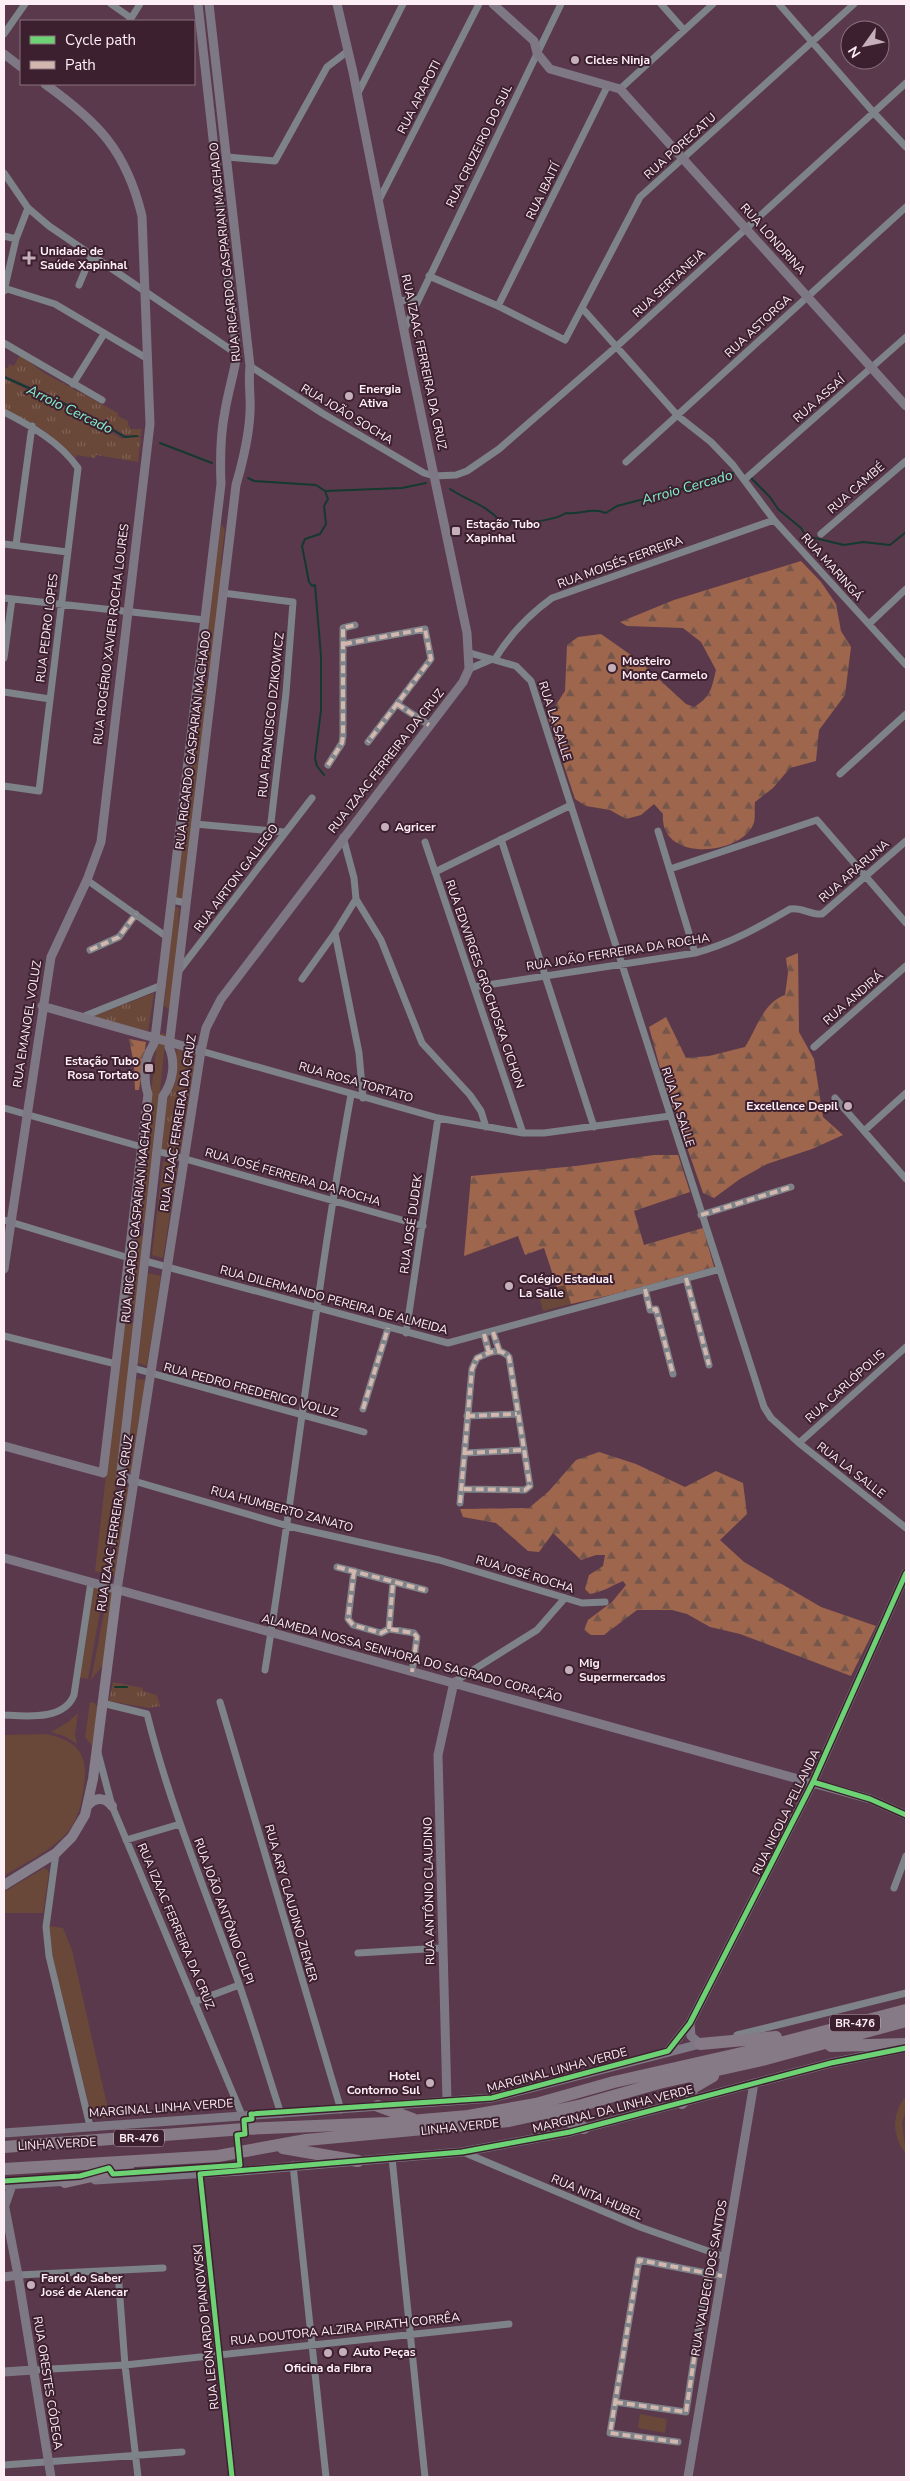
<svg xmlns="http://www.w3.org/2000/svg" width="910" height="2481" font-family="'Nunito Sans',sans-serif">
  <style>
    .green { fill: #694739 }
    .forest { fill: url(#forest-firs) }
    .park { fill: url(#park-tufts) }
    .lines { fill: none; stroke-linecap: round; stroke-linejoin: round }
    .stream { stroke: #14392f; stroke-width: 2 }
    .street { stroke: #7e8289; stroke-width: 7 }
    .secondary { stroke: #7d7883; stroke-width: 9 }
    .primary { stroke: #847f8b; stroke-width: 10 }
    .highway { stroke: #867a86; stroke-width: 12 }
    .quiet { stroke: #d1b7ad; stroke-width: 4; stroke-dasharray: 8 4; stroke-linecap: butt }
    .cycleway-casing { stroke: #3d202f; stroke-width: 8 }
    .cycleway { stroke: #6cd273; stroke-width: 5 }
    .poi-dot { fill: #c5afba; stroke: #3d202f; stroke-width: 2 }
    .labels { text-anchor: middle; stroke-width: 4; stroke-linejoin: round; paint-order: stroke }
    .shield { fill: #3d202f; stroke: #c4b0ba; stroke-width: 1 }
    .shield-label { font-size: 11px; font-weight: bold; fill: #feeef5 }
    .poi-label { font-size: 12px; font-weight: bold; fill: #feeef5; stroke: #3d202f; text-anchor: start }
    .street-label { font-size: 12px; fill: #feeef5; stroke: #3d202f }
    .water-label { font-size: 14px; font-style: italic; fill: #80f2cc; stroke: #3d202f }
  </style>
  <defs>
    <pattern id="forest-firs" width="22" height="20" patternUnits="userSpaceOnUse" patternTransform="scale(1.25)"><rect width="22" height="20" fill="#9e664c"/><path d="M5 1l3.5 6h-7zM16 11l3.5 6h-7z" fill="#75564b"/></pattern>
    <pattern id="park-tufts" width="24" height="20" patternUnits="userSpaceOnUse" patternTransform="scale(1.25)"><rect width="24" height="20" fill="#694739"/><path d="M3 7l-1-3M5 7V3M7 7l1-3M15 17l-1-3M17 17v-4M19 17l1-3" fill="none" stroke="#806256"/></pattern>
  </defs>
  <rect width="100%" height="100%" fill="#5b394c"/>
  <path class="green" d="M221 525 225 529 221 560 222 573 210 673 208 674 205 670 208 641 207 625Z
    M201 680 208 682 183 899 175 898Z
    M174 906 179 908 178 942 170 1010 164 1006C168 972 170 939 174 906Z
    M158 1033 166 1034 146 1226 142 1222 136 1224Z
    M163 1161 178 1165 163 1258 152 1255Z
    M139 1234 143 1236 136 1312 133 1313 126 1310 135 1235Z
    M148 1273 161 1276 147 1366 138 1363Z
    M565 1285 571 1304 543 1311 538 1293Z
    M124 1318 127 1323H135L105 1574 95 1571Z
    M136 1379 146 1380 131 1472 125 1471Z
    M124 1486 130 1487 116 1576 109 1575Z
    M93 1586 104 1589 88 1679 76 1677Z
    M108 1591 115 1593 105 1663 91 1680Z
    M90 1702 95 1703 98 1708 92 1746 85 1737Z
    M78 1713 75 1735 77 1744 64 1736 51 1732 68 1722Z
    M46 1734C83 1742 89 1758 83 1793 81 1805 78 1818 70 1829 55 1849 25 1863 4 1876V1735Z
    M44 1868 48 1870 49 1874 43 1913H4V1892Z
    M49 1926 63 1928 72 1950 110 2118 92 2117 50 1947Z
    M906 2096V2109L902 2123 906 2154C892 2137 891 2114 906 2096Z
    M640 2414 667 2419 665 2433 638 2428Z"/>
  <path class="forest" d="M801 561 821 582 836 604 841 631 851 647 845 695 819 730 816 761 790 768 773 788 755 802C754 809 756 819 753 825 739 856 659 862 663 814L654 804 641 815 626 819 610 810 586 806 575 799 548 717 565 691 567 645 578 637 601 634 638 660 686 704 694 707C711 697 712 687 716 670L701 642 683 628 627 626 620 622 674 600Z
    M798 953 799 1032 814 1059 823 1117 843 1135 812 1149 767 1164 740 1179 714 1198 703 1193 663 1079 649 1027 666 1017 686 1058 709 1056 745 1047C757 1028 763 1003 785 995L788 973 786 958Z
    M129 1039 146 1042 139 1090H135L134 1064Z
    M654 1155H678L690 1192 634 1211 644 1245 703 1228 714 1267 615 1294 571 1304 565 1285 557 1287 544 1248 525 1255 518 1236 464 1256 471 1176 576 1166Z
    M599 1452 636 1464 685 1487 716 1471 743 1483 747 1514 720 1540 744 1562 821 1607 876 1626 851 1676 740 1634 710 1627 687 1614 672 1610H637L604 1635H591L584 1630 588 1620 612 1602 626 1585 623 1581C611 1586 603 1592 590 1594L585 1589 589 1575 603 1566 605 1555H596L581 1560 553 1533 539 1552 528 1551 496 1523 463 1517 460 1509 529 1508 549 1491 576 1460Z"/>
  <path class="park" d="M20 355 44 373 118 413V416L128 421V425L131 429H142L141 436 125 435 103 422 78 412 65 402 4 375V368H8L9 364 14 366Z
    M4 378 57 405 68 407 81 418 88 417 122 439 133 436 141 438 138 462 96 455 95 458 77 455 76 458 43 430 4 409Z
    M154 993 148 1031 91 1017Z
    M177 1049 196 1054 180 1154 160 1149 164 1109 173 1086Z
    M113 1682 143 1688V1691L157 1695 160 1706 149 1708 109 1701Z"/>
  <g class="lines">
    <path class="stream" d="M4 377 67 405 78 413 89 416 125 437 137 436
      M160 443 212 463
      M750 477 770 497 778 509 801 528 806 536 844 545 863 542 890 545 906 532
      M248 478 254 481 316 485 325 491 402 488 426 483
      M450 489C468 501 487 505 501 522 518 524 552 522 566 513 580 515 591 507 606 513L617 506 694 486 703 479 736 472
      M324 775 317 766 315 758 321 710V656L315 585 312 586 309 582 302 546 305 539 320 534 326 524 324 506 328 499 325 491
      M115 1687H127"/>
    <path class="street" d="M111 4 131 18
      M661 4 684 30
      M779 4 874 113 906 147
      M130 20 140 4
      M4 34 25 4
      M620 89 713 4
      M357 95 403 4
      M227 157 275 161 327 67 348 51
      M4 173 28 208 49 226 237 354
      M379 200 479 4
      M4 236 16 239
      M429 276 498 306 565 340 640 197 854 4
      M79 285 92 254
      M4 288 55 304 148 359
      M4 291 16 239 28 208
      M398 301 418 299
      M498 306 608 85
      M582 308 678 416 711 442 733 465 744 480
      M404 330 561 4
      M906 337 744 480 774 520 906 665
      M4 343 102 400
      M250 366 322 413 424 473 434 476 456 475 467 471 499 449 616 347 906 83
      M73 384 104 334
      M4 412C31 426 60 442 78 468L39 791 4 786
      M626 462 906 207
      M821 534 906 461
      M4 544 67 552
      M16 545 32 426
      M223 593 293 602 286 693 270 831
      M4 598 205 620
      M869 624 906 589
      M344 644 425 629 431 659 368 742
      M470 653 516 666 531 681 764 1407 771 1418 799 1443 906 1528
      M4 658 12 599
      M495 659C509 636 530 614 552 598L774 520
      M469 669 490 660
      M4 692 50 699
      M397 704 429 725
      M328 765 342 743 343 736V628L355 625
      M840 774 906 714
      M195 824 284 832
      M658 831 695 953
      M343 837 354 878 356 899 381 940 422 1043 470 1095 481 1111 486 1127
      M501 839 594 1127
      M425 842 523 1133
      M670 869 817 820 906 923
      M435 872 571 805
      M87 880 167 937
      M172 900 186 903
      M335 933 359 1053 363 1098
      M90 950 119 937 136 914
      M178 972 312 798
      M302 979 335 933 356 899
      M474 987 695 953C730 944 759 927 790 909 802 907 810 915 822 914L906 841
      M82 1017 162 985
      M814 1047 906 966
      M201 1051 438 1118 523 1133H544L670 1116
      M835 1098 906 1179
      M4 1108 142 1147
      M864 1131 906 1093
      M157 1151 423 1226
      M701 1215 791 1187
      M4 1220 129 1258
      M145 1261 448 1343 720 1269
      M686 1278 709 1365
      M645 1289 650 1310 656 1309 673 1374
      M493 1332 499 1350
      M406 1333 438 1118
      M484 1334 489 1353
      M4 1336 116 1364
      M133 1368 364 1432
      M363 1409 388 1328
      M467 1416 517 1414
      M799 1443 906 1347
      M465 1453 523 1450
      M134 1481 288 1526 439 1560 582 1603 605 1602
      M460 1503 472 1369 477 1358C489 1353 499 1346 509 1357L530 1486 525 1490 462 1489
      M337 1567 425 1590
      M354 1571 348 1619 353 1625 381 1633 389 1629 414 1633 417 1637 412 1672
      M389 1629 393 1582
      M265 1670C296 1479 316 1286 351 1095
      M454 1682 537 1630 565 1598
      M220 1702 341 2110
      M102 1703 147 1714C170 1807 207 1894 239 1984 254 2027 267 2071 281 2114
      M4 1715C25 1716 64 1721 74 1695L91 1582
      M98 1753 112 1806 242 2115
      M126 1840 180 1824
      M56 1853 46 1927 49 1956 90 2126
      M894 1888 906 1856
      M358 1953 442 1948
      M194 2002 239 1985
      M737 2035 906 1993
      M463 2152 640 2227 725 2257
      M392 2158 425 2477
      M293 2165 326 2477
      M200 2174 232 2477
      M118 2272 125 2365 138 2477
      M18 2275 163 2268
      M33 2370 125 2365 509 2324
      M615 2402 686 2412 707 2273
      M678 2442 610 2433 639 2260 722 2276
      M4 2465 182 2452"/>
    <path class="secondary" d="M493 4 534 41 537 53 550 69 620 89 906 406
      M4 54 21 67
      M42 1006 201 1051
      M4 1269 51 957 87 880 101 842 150 424 142 216C126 150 98 122 45 84
      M4 1446 103 1473 148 1094C144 1083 144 1064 149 1053 151 1047 155 1045 155 1038L221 484C220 460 220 436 225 411 228 392 234 374 237 354L198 4
      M134 1481 121 1476V1472L163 1096C173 1082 176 1063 169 1047L236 485C243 461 249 437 250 412 251 397 248 382 250 366L209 4
      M4 1558 870 1799 906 1815
      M117 1590 201 1051 206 1028 221 999 463 682 469 669 467 633 412 371 353 72 337 4
      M690 2023 691 2036 700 2044
      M668 2051 690 2023 813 1782 906 1573
      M447 2101 438 1755 454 1682
      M4 2133 492 2098 700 2044
      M95 2180 241 2171 462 2152 570 2132 831 2063 904 2048
      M4 2185 70 2181
      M4 2203 18 2275 51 2477
      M5 2205 12 2185
      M4 2277 18 2275
      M4 2372 33 2370
      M688 2477 754 2083"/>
    <path class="primary" d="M88 1805C96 1797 105 1797 112 1806
      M4 1885 56 1853 72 1837 85 1815 93 1779 117 1590"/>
    <path class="highway" d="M700 2044 776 2037
      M831 2046 906 2044
      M682 2103 694 2087 713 2076
      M378 2106 413 2119
      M550 2113 584 2128
      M4 2147 244 2129 388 2123 468 2116 536 2104 614 2082 746 2052 906 2010
      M283 2148 358 2161
      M4 2169 218 2156 306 2140 509 2121 582 2105 659 2083 758 2061 906 2021
      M65 2182 128 2168"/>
    <path class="quiet" d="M344 644 425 629 431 659 368 742
      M397 704 429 725
      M328 765 342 743 343 736V628L355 625
      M90 950 119 937 136 914
      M701 1215 791 1187
      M686 1278 709 1365
      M645 1289 650 1310 656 1309 673 1374
      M493 1332 499 1350
      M484 1334 489 1353
      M363 1409 388 1328
      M467 1416 517 1414
      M465 1453 523 1450
      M460 1503 472 1369 477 1358C489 1353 499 1346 509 1357L530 1486 525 1490 462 1489
      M337 1567 425 1590
      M354 1571 348 1619 353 1625 381 1633 389 1629 414 1633 417 1637 412 1672
      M389 1629 393 1582
      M615 2402 686 2412 707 2273
      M678 2442 610 2433 639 2260 722 2276"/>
    <defs>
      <path id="cycleway" d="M813 1782 870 1799 906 1815
        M4 2181 80 2176 109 2168 113 2174 240 2165 237 2135 245 2134 244 2120 252 2119 251 2114 492 2098 668 2051 690 2023 813 1782 906 1573
        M232 2477 200 2174 462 2152 570 2132 831 2063 906 2048"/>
    </defs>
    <use href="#cycleway" class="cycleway-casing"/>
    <use href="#cycleway" class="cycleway"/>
  </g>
  <g class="poi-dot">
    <circle cx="575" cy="60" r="5"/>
    <path d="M26.5 250.5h5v5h5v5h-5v5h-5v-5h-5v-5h5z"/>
    <circle cx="349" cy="396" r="5"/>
    <rect x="451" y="526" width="10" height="10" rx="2.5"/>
    <circle cx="612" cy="668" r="5"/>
    <circle cx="385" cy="827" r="5"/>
    <rect x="144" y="1063" width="10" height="10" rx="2.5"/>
    <circle cx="848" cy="1106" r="5"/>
    <circle cx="509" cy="1286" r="5"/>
    <circle cx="569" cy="1670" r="5"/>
    <circle cx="430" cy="2083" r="5"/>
    <circle cx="31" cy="2285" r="5"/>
    <circle cx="343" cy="2352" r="5"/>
    <circle cx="328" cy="2353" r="5"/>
  </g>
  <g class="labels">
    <g class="shield">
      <rect x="830" y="2014.5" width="50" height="17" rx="4"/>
      <rect x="114" y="2129.5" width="50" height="17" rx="4"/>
    </g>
    <g class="shield-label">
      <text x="855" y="2027">BR-476</text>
      <text x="139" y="2142">BR-476</text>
    </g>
    <g class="poi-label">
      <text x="585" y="64">Cicles Ninja</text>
      <text x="40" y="255">Unidade de<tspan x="40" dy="14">Saúde Xapinhal</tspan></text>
      <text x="359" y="393">Energia<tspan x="359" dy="14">Ativa</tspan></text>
      <text x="466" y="528">Estação Tubo<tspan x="466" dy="14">Xapinhal</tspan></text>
      <text x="622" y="665">Mosteiro<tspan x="622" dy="14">Monte Carmelo</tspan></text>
      <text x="395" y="831">Agricer</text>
      <text x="139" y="1065" text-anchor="end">Estação Tubo<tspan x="139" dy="14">Rosa Tortato</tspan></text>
      <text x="838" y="1110" text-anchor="end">Excellence Depil</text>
      <text x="519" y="1283">Colégio Estadual<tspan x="519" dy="14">La Salle</tspan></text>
      <text x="579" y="1667">Mig<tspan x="579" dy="14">Supermercados</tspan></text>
      <text x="420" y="2080" text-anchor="end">Hotel<tspan x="420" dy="14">Contorno Sul</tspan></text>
      <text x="41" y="2282">Farol do Saber<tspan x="41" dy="14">José de Alencar</tspan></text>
      <text x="353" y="2356">Auto Peças</text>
      <text x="328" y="2372" text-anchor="middle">Oficina da Fibra</text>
    </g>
    <g class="street-label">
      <text transform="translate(419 97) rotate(-63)" y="4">RUA ARAPOTI</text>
      <text transform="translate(479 146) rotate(-64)" y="4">RUA CRUZEIRO DO SUL</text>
      <text transform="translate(680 146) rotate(-42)" y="4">RUA PORECATU</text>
      <text transform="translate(543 191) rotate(-64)" y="4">RUA IBAITÍ</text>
      <text transform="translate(773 239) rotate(48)" y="4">RUA LONDRINA</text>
      <text transform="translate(225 252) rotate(-96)" y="4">RUA RICARDO GASPARIAN MACHADO</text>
      <text transform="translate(669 283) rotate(-43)" y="4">RUA SERTANEJA</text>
      <text transform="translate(758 326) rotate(-43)" y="4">RUA ASTORGA</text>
      <text transform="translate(424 362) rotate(78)" y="4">RUA IZAAC FERREIRA DA CRUZ</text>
      <text transform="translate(819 399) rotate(-41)" y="4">RUA ASSAÍ</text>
      <text transform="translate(347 414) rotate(31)" y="4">RUA JOÃO SOCHA</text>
      <text transform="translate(856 488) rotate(-41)" y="4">RUA CAMBÉ</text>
      <text transform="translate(620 562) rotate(-20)" y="4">RUA MOISÉS FERREIRA</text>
      <text transform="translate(832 567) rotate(48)" y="4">RUA MARINGÁ</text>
      <text transform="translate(47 628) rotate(-83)" y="4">RUA PEDRO LOPES</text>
      <text transform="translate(111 634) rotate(-83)" y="4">RUA ROGÉRIO XAVIER ROCHA LOURES</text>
      <text transform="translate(271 715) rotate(-84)" y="4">RUA FRANCISCO DZIKOWICZ</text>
      <text transform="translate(555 721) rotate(72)" y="4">RUA LA SALLE</text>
      <text transform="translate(193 740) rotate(-83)" y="4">RUA RICARDO GASPARIAN MACHADO</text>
      <text transform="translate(386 761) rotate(-52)" y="4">RUA IZAAC FERREIRA DA CRUZ</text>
      <text transform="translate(854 871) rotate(-41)" y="4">RUA ARARUNA</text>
      <text transform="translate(236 878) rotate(-53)" y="4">RUA AIRTON GALLEGO</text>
      <text transform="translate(618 952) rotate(-9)" y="4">RUA JOÃO FERREIRA DA ROCHA</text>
      <text transform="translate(485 984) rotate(71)" y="4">RUA EDWIRGES GROCHOSKA CICHON</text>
      <text transform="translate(853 998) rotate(-41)" y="4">RUA ANDIRÁ</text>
      <text transform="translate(27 1024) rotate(-81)" y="4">RUA EMANOEL VOLUZ</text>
      <text transform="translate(356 1082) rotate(16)" y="4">RUA ROSA TORTATO</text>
      <text transform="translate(678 1107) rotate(72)" y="4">RUA LA SALLE</text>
      <text transform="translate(178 1123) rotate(-81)" y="4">RUA IZAAC FERREIRA DA CRUZ</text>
      <text transform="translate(293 1177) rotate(16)" y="4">RUA JOSÉ FERREIRA DA ROCHA</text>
      <text transform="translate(137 1213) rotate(-84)" y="4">RUA RICARDO GASPARIAN MACHADO</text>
      <text transform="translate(411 1224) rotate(-82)" y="4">RUA JOSÉ DUDEK</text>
      <text transform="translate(334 1300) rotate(15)" y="4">RUA DILERMANDO PEREIRA DE ALMEIDA</text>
      <text transform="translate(845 1386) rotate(-42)" y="4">RUA CARLÓPOLIS</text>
      <text transform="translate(251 1390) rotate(15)" y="4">RUA PEDRO FREDERICO VOLUZ</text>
      <text transform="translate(851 1470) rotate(38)" y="4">RUA LA SALLE</text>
      <text transform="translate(282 1509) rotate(15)" y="4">RUA HUMBERTO ZANATO</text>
      <text transform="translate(115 1523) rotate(-81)" y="4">RUA IZAAC FERREIRA DA CRUZ</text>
      <text transform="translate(525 1574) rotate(17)" y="4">RUA JOSÉ ROCHA</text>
      <text transform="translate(412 1658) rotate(15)" y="4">ALAMEDA NOSSA SENHORA DO SAGRADO CORAÇÃO</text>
      <text transform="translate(786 1812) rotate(-64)" y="4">RUA NICOLA PELLANDA</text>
      <text transform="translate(429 1891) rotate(-91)" y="4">RUA ANTÔNIO CLAUDINO</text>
      <text transform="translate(291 1903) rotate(74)" y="4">RUA ARY CLAUDINO ZIEMER</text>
      <text transform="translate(224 1911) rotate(70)" y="4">RUA JOÃO ANTÔNIO CULPI</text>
      <text transform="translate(176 1926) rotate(67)" y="4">RUA IZAAC FERREIRA DA CRUZ</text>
      <text transform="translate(557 2070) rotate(-15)" y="4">MARGINAL LINHA VERDE</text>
      <text transform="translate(161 2108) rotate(-4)" y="4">MARGINAL LINHA VERDE</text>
      <text transform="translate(613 2109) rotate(-14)" y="4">MARGINAL DA LINHA VERDE</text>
      <text transform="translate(460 2127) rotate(-6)" y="4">LINHA VERDE</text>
      <text transform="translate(57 2144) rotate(-3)" y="4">LINHA VERDE</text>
      <text transform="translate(597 2197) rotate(23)" y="4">RUA NITA HUBEL</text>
      <text transform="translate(709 2278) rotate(-80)" y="4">RUA VALDECI DOS SANTOS</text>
      <text transform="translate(206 2327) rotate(-96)" y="4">RUA LEONARDO PIANOWSKI</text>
      <text transform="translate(345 2329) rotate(-6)" y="4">RUA DOUTORA ALZIRA PIRATH CORRÊA</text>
      <text transform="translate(48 2383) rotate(81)" y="4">RUA ORESTES CÓDEGA</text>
    </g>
    <g class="water-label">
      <text transform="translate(70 409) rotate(26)" y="5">Arroio Cercado</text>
      <text transform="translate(687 487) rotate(-16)" y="5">Arroio Cercado</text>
    </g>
  </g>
  <rect width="910" height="2481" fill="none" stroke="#feeef5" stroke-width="10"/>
  <rect x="20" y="20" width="175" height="65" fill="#3d202f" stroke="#8a727e"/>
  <rect x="30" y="36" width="25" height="8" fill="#6cd273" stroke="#8a727e"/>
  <text x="65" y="45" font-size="15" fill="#feeef5">Cycle path</text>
  <rect x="30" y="61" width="25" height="8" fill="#d1b7ad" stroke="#8a727e"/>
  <text x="65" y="70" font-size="15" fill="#feeef5">Path</text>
  <g transform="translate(865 45) rotate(237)"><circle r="24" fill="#3d202f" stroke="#8a727e"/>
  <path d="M0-4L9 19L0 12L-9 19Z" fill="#c5afba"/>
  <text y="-8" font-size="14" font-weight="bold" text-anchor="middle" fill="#feeef5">N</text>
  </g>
</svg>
